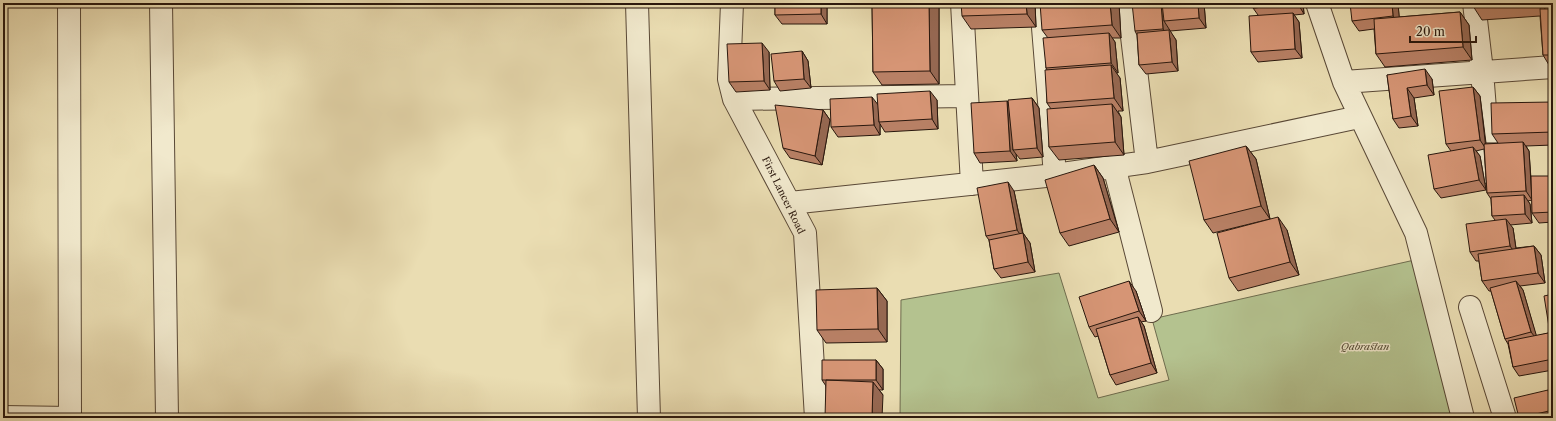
<svg xmlns="http://www.w3.org/2000/svg" width="1556" height="421" font-family="'Libre Caslon Text',serif">
  <style>
    .green { fill: #b4c28f; stroke: #6e6c4e }
    .lines { fill: none; stroke-linecap: round; stroke-linejoin: round }
    .minor-casing { stroke: #594836; stroke-width: 24 }
    .minor { stroke: #f1e9cd; stroke-width: 22 }
    .wall { fill: #b88065; stroke: #29170d }
    .shaded-wall { fill: #966852; stroke: #29170d }
    .building { fill: #d69575; stroke: #29170d }
    .labels { text-anchor: middle; stroke-width: 3; stroke-linejoin: round; paint-order: stroke }
    .street-label { font-size: 10px; fill: #29170d; stroke: #f1e9cd }
    .park-label { font-size: 10px; font-style: italic; fill: #534a34; stroke: #f1e9cd }
  </style>
  <rect width="100%" height="100%" fill="#eaddb2"/>
  <filter id="stains"><feTurbulence type="fractalNoise" baseFrequency=".005" numOctaves="4"/><feColorMatrix values="0 0 0 0 .2 0 0 0 0 .09 0 0 0 0 .02 0 0 0 .5 -.17"/></filter>
  <radialGradient id="worn" r=".72"><stop offset=".6" stop-color="#630" stop-opacity="0"/><stop offset="1" stop-color="#630" stop-opacity=".3"/></radialGradient>
  <path class="green" d="M1419 259 1456 418H900L901 300 1059 273 1098 398 1169 380 1152 319Z"/>
  <g class="lines">
    <defs>
      <path id="minor" d="M69 3 70 418
        M161 3 167 418
        M637 3 649 418
        M732 3 729 79 734 99 805 233 816 418
        M962 3 972 184
        M1041 3 1055 175
        M1128 3 1147 162
        M1317 3 1344 82 1416 233 1463 418
        M1474 3 1482 71 1490 173
        M1344 82 1553 67
        M734 99 967 96
        M1114 166 1151 311
        M790 203 1055 175 1147 162 1359 117
        M1470 307 1505 418
        M3 417 70 418"/>
    </defs>
    <use href="#minor" class="minor-casing"/>
    <use href="#minor" class="minor"/>
  </g>
  <path class="wall" d="M775 3H827V24H782L775 15Z
    M872 3H939V84L882 85 873 72Z
    M1035 3 1036 27 971 29 962 16Z
    M1119 3 1121 38H1112L1115 42 1118 73H1116L1120 78 1123 111H1118L1121 117 1124 155 1059 160 1049 147 1051 109 1047 103V70L1046 68 1048 38 1042 30Z
    M1204 3 1206 28 1170 31 1169 29V30L1176 40 1178 71 1146 74 1139 65 1137 35 1135 31Z
    M1303 3 1304 14 1294 15 1299 22 1302 58 1258 62 1251 52 1258 15 1253 8Z
    M1398 3 1399 17 1460 12 1469 25 1472 60 1385 67 1376 54 1374 29 1359 31 1352 21Z
    M1473 3H1544L1545 9H1553V65H1549L1543 55 1540 16 1482 20 1473 6Z
    M802 51 808 61 811 88 780 91 774 81Z
    M769 52 770 90 736 92 729 82Z
    M1387 75 1432 79 1434 95 1414 98 1418 126 1399 128 1393 119Z
    M1473 87 1480 96 1486 143H1498L1492 134 1553 102V145L1526 146 1529 151 1531 179 1553 176V222L1539 223 1532 213V200L1528 201 1530 204 1532 223 1510 225 1513 228 1516 248 1534 246 1541 255 1545 283 1520 286 1523 290 1536 336 1553 332V370L1519 376 1513 367 1508 344 1505 339 1491 291H1489L1482 281 1479 261H1476L1470 252 1495 220 1492 216 1491 199 1487 193 1484 149 1476 151 1480 156 1486 190 1441 198 1434 189 1451 151 1446 144Z
    M1032 98 1039 108 1043 157 1020 159 1016 154 1017 161 980 163 974 153 1007 101 1009 103Z
    M937 100 938 129 885 132 880 124V135L838 137 831 127 877 104Z
    M823 110 830 120 822 165 790 158 783 148Z
    M1246 146 1256 159 1270 219 1213 233 1204 220Z
    M1094 165 1103 178 1119 232 1069 246 1060 233Z
    M1014 191 1023 233 1030 243 1035 272 1001 278 994 269 989 240 986 236Z
    M1287 230 1299 275 1238 291 1229 278Z
    M877 288 887 301V342L826 343 817 330Z
    M1136 291 1146 321 1141 322 1144 326 1157 373 1116 385 1110 375 1098 336 1095 337 1089 327Z
    M1553 294V332L1549 327Z
    M876 360 883 369V390H879L883 395 826 386 822 380Z
    M1548 390 1553 396V418H1519Z"/>
  <path class="shaded-wall" d="M821 3H827V24L821 14Z
    M929 3H939V84L930 71Z
    M1026 3H1035L1036 27 1027 14Z
    M1110 3H1119L1121 38 1112 25Z
    M1161 3H1167L1164 21 1176 40 1178 71 1172 62 1170 38 1163 29Z
    M1198 3H1204L1206 28 1199 18Z
    M1298 3H1303L1304 14 1298 4Z
    M1392 3H1398L1400 26 1393 16Z
    M1536 3H1544L1545 15Z
    M1460 12 1469 25 1472 60 1463 47Z
    M1293 13 1299 22 1302 58 1295 49Z
    M1109 33 1115 42 1118 73 1111 63Z
    M762 43 769 52 770 90 764 81Z
    M802 51 808 61 811 88 804 79Z
    M1111 65 1120 78 1123 111 1114 98Z
    M1425 69 1432 79 1434 95 1427 85Z
    M1473 87 1480 96 1486 149 1480 140Z
    M1407 88 1414 98 1418 126 1411 116Z
    M930 91 937 100 938 129 932 119Z
    M872 97 879 106V122L880 124V135L874 125Z
    M1032 98 1039 108 1043 157 1037 148Z
    M1007 101 1014 110 1013 150 1016 154 1017 161 1010 151Z
    M1112 104 1121 117 1124 155 1115 142Z
    M823 110 830 120 822 165 815 156Z
    M1523 142 1529 151 1532 200 1526 191Z
    M1246 146 1256 159 1270 219 1261 206Z
    M1473 147 1480 156 1486 190 1479 180Z
    M1094 165 1103 178 1119 232 1110 219Z
    M1008 182 1014 191 1024 240 1017 230Z
    M1524 195 1530 204 1532 223 1525 214Z
    M1278 217 1287 230 1299 275 1290 262Z
    M1506 219 1513 228 1517 256 1510 246Z
    M1023 233 1030 243 1035 272 1028 262Z
    M1534 246 1541 255 1545 283 1538 273Z
    M1129 281 1136 291 1146 321 1139 311Z
    M1516 281 1523 290 1538 341 1531 332Z
    M877 288 887 301V342L878 329Z
    M1138 317 1144 326 1157 373 1151 363Z
    M876 360 883 369V390L876 380Z
    M873 382 883 395 882 418H872Z
    M1548 390 1553 396V410Z"/>
  <path class="building" d="M775 3H821V14L775 15Z
    M872 3H929L930 71 873 72Z
    M961 3H1026L1027 14 962 16Z
    M1040 3H1110L1112 25 1042 30Z
    M1132 3H1161L1163 29 1135 31Z
    M1162 3H1198L1199 18 1164 21Z
    M1252 3H1298V4L1253 8Z
    M1350 3H1392L1393 16 1352 21Z
    M1473 3H1526L1473 6Z
    M1540 9H1553V55H1543Z
    M1460 12 1463 47 1376 54 1374 19Z
    M1293 13 1295 49 1251 52 1249 16Z
    M1169 30 1172 62 1139 65 1137 33Z
    M1109 33 1111 63 1046 68 1043 38Z
    M762 43 764 81 729 82 727 44Z
    M802 51 804 79 774 81 771 54Z
    M1111 65 1114 98 1047 103 1045 70Z
    M1425 69 1427 85 1407 88 1411 116 1393 119 1387 75Z
    M1473 87 1480 140 1446 144 1439 91Z
    M930 91 932 119 879 122 877 94Z
    M872 97 874 125 831 127 830 99Z
    M1032 98 1037 148 1013 150 1008 100Z
    M1007 101 1010 151 974 153 971 103Z
    M1553 102V132L1492 134 1491 103Z
    M1112 104 1115 142 1049 147 1047 109Z
    M775 105 823 110 815 156 783 148Z
    M1523 142 1526 191 1487 193 1484 144Z
    M1246 146 1261 206 1204 220 1189 161Z
    M1473 147 1479 180 1434 189 1428 155Z
    M1094 165 1110 219 1060 233 1045 180Z
    M1531 176H1552L1553 212 1532 213Z
    M1008 182 1017 230 986 236 977 188Z
    M1524 195 1525 214 1492 216 1491 197Z
    M1278 217 1290 262 1229 278 1217 233Z
    M1506 219 1510 246 1470 252 1466 224Z
    M1023 233 1028 262 994 269 989 240Z
    M1534 246 1538 273 1482 281 1478 254Z
    M1129 281 1139 311 1089 327 1079 297Z
    M1516 281 1531 332 1505 339 1490 288Z
    M877 288 878 329 817 330 816 290Z
    M1553 294V326L1549 327 1544 296Z
    M1138 317 1151 363 1110 375 1096 329Z
    M1553 332V359L1513 367 1508 341Z
    M822 360H876V380H822Z
    M826 380 873 382 872 418H825Z
    M1548 390 1553 410 1519 418 1514 398Z
    M1552 416 1553 418H1542Z"/>
  <g class="labels">
    <g class="street-label">
      <text transform="translate(784 195) rotate(64)" y="4">First Lancer Road</text>
    </g>
    <g class="park-label">
      <text x="1365" y="350">Qabrastan</text>
    </g>
  </g>
  <rect width="1556" height="421" fill="none" stroke="#eaddb2" stroke-width="16"/>
  <rect x="4" y="4" width="1548" height="413" fill="none" stroke="#29170d" stroke-width="2"/>
  <rect x="8" y="8" width="1540" height="405" fill="none" stroke="#29170d"/>
  <path d="M1410 36v6h66v-6" fill="none" stroke="#29170d" stroke-width="2"/>
  <text x="1416" y="36" font-size="12" fill="#29170d" stroke="#f1e9cd" stroke-width="3" paint-order="stroke">20 m</text>
  <rect width="100%" height="100%" filter="url(#stains)"/>
  <rect width="100%" height="100%" fill="url(#worn)"/>
</svg>
